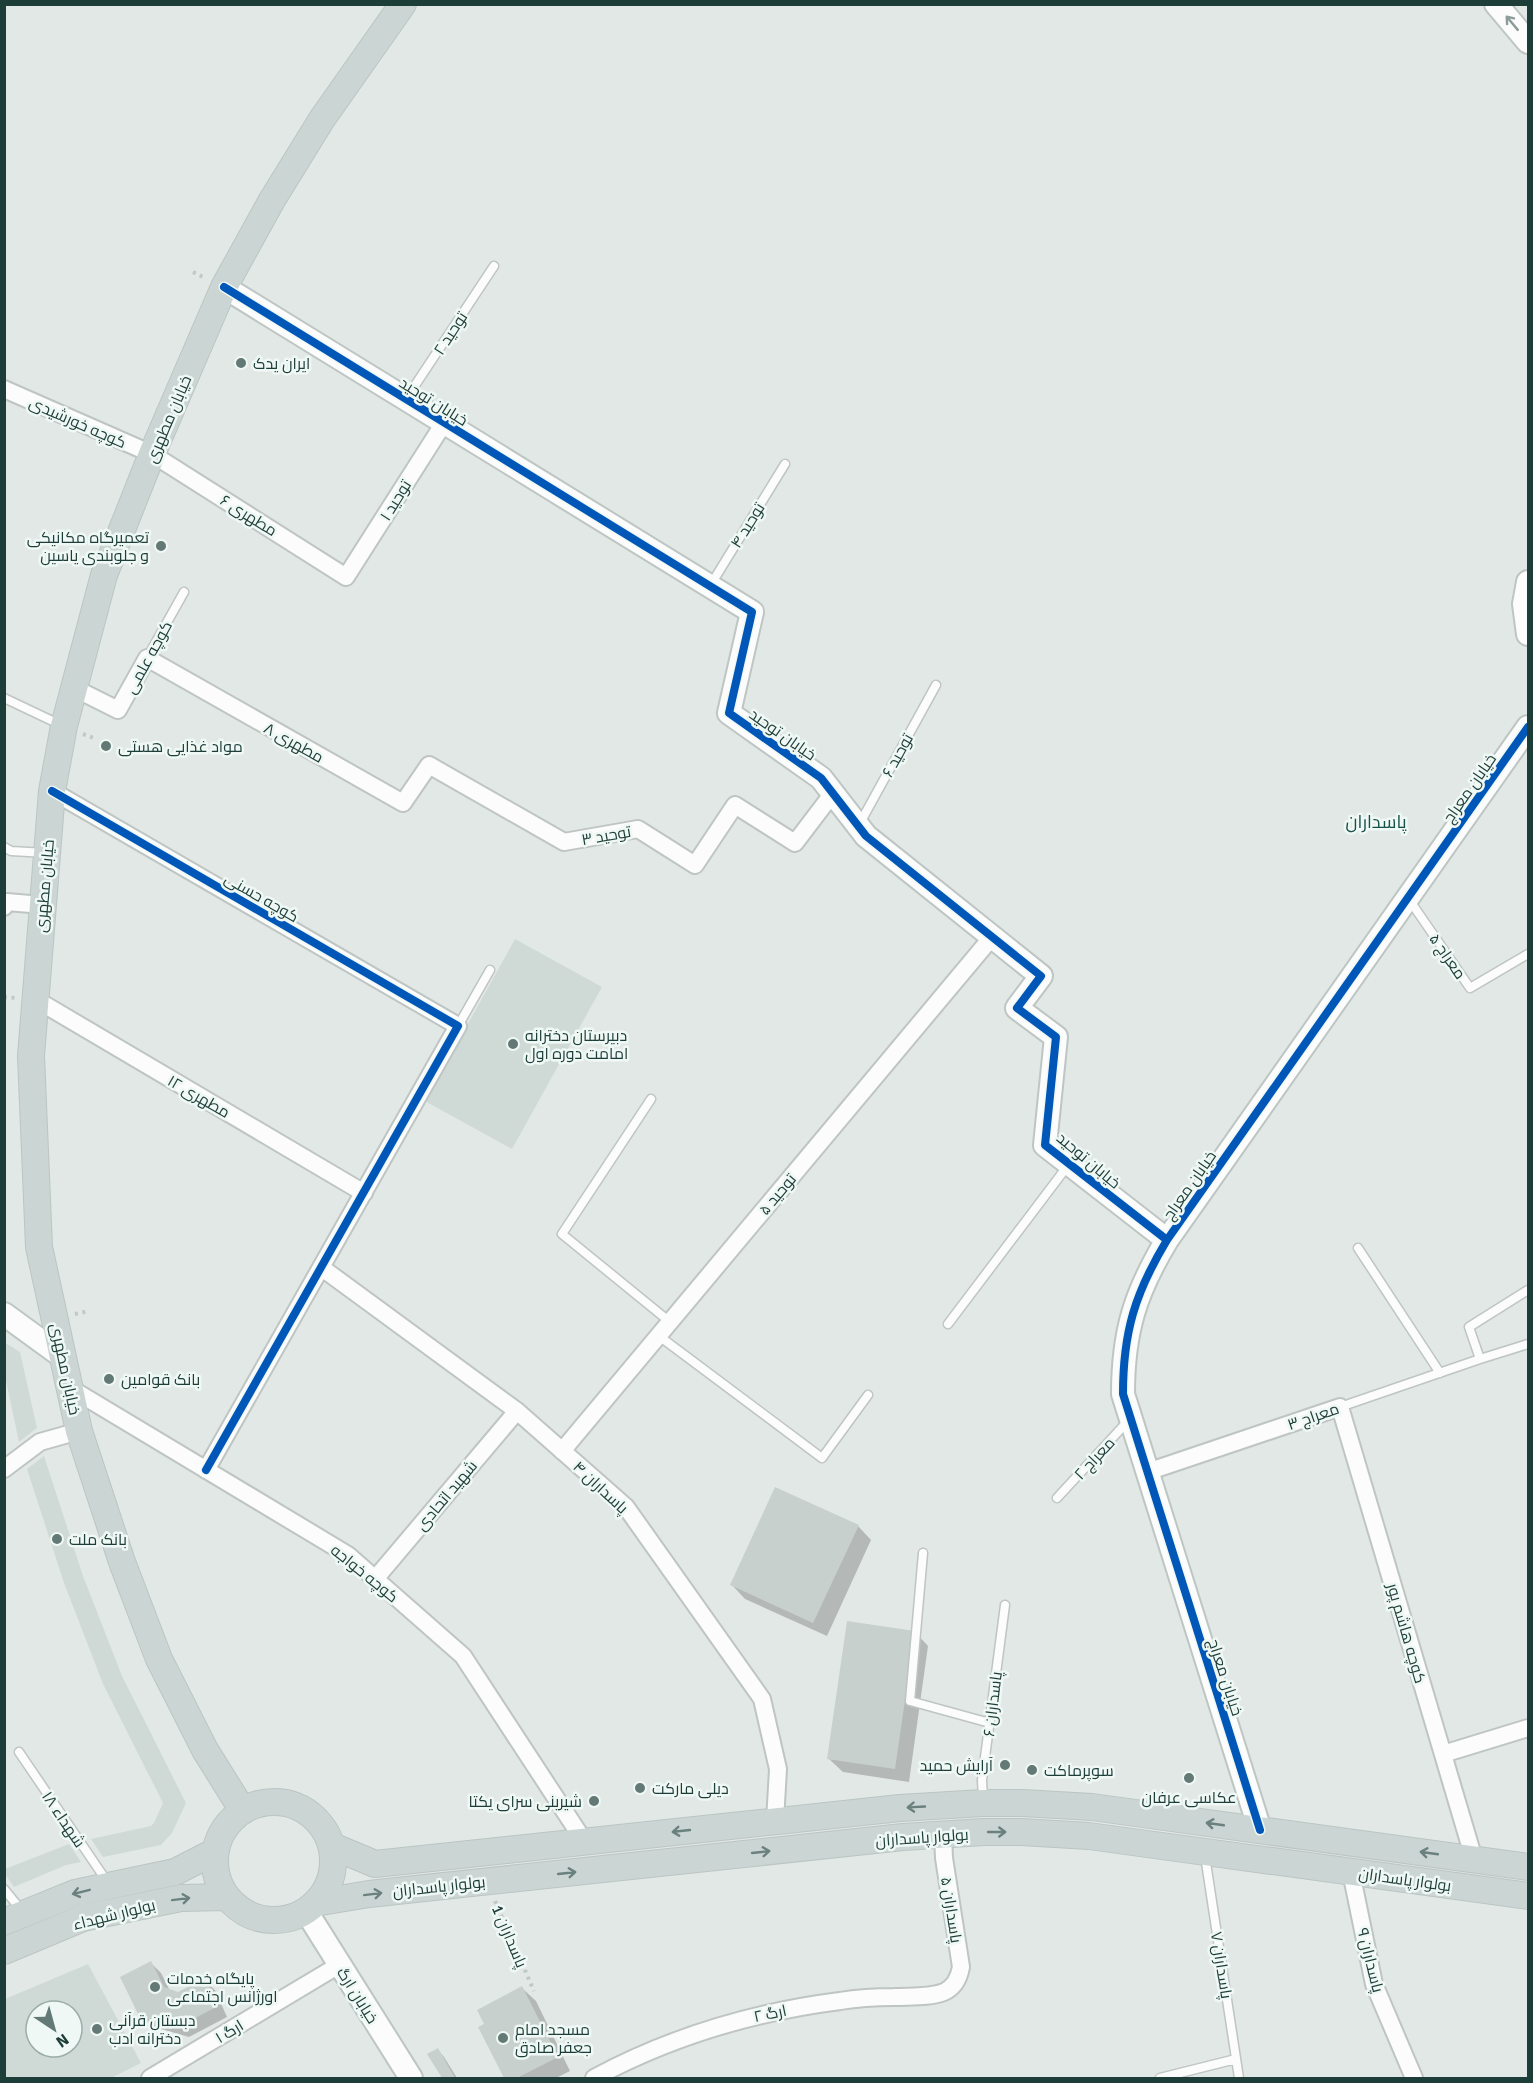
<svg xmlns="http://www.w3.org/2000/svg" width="1533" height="2083" font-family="Signika,Cairo,sans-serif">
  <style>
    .built { fill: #cfdad6; fill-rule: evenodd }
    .shadow { fill: #0003 }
    .building { fill: #c8d0cd }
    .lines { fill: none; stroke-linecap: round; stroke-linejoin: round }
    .lane-casing { stroke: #bec5c3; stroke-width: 11 }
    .street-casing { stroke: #bec5c3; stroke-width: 20 }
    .secondary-casing { stroke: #bdc6c3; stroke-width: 26 }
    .primary-casing { stroke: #bbc5c3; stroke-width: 28 }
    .path { stroke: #bfc9c7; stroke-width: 4; stroke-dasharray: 3 4.5; stroke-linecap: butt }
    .lane { stroke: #fbfcfb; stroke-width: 8 }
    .street { stroke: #fbfcfb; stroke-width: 16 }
    .secondary { stroke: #fbfcfb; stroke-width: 22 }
    .primary { stroke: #cbd5d3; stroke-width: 26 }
    .cycleway-casing { stroke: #eff8f4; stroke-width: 11 }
    .cycleway { stroke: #0057b8; stroke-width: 8 }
    .oneway { stroke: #8c9c9a }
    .oneway2 { stroke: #6b817e }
    .poi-dot { fill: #627975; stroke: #eff8f4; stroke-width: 2 }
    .labels { text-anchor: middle; stroke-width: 5; stroke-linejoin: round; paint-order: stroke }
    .street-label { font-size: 16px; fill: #1d3d38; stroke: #eff8f4 }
    .poi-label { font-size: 16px; fill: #1d3d38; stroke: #eff8f4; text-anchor: start }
    .neighbourhood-label { font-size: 18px; fill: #17514a; stroke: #eff8f4 }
  </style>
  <rect width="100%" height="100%" fill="#e2e8e6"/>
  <path class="built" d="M515 939 602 987 512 1149 425 1101Z
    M4 1342 20 1352 37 1428 19 1442 5 1376Z
    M44 1456 83 1576 122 1676 186 1803 172 1833 161 1845 103 1857 91 1839 151 1826 154 1823 163 1803 103 1684 64 1583 27 1469Z
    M69 1844 81 1862 66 1865 14 1887 5 1874V1869Z
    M88 1964 141 2063 111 2078H5V1999ZM36 2011H72V2047H36Z"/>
  <path class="shadow" d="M858 1526 871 1540 827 1636 745 1599 732 1585Z
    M915 1632 928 1646 909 1782 843 1772 829 1759Z
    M151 1963 161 1973 170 1991 178 1994 204 1980 215 1990 227 2017 189 2037 151 2026 141 2015Z
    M522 1988 536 2001 570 2071 556 2078H506L480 2028Z
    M438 2050 444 2057 457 2078H444L429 2055Z"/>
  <path class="building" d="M775 1487 859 1525 813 1623 730 1585Z
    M847 1621 915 1631 895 1769 827 1759Z
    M151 1961 164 1987 178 1992 205 1978 218 2006 178 2027 139 2016 120 1977Z
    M522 1986 558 2057 517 2078H504L478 2027 484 2024 477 2010Z
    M438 2048 455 2078H442L427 2054Z"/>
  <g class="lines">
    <defs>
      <path id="lane" d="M406 399 494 266
        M710 586 785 464
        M147 658 184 592
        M4 698 61 725
        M860 823 936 685
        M4 847 11 851 46 853
        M1408 898 1470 988 1528 954
        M458 1026 490 970
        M651 1099 562 1234 670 1322
        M1358 1248 1440 1373
        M948 1324 1069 1164
        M659 1336 822 1458 868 1395
        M1480 1359 1469 1327 1528 1290
        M1340 1407 1480 1359 1528 1344
        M1057 1498 1128 1421
        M923 1553 910 1701 990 1723
        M19 1752 108 1883
        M983 1800 982 1780 1005 1605
        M1205 1856 1239 2078
        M4 1889 22 1911
        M1160 2078 1236 2059"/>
      <path id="street" d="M4 389 152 454 346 577 444 423
        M74 688 118 710 147 658 403 803 429 765 564 842 638 829 695 865 735 805 795 843 833 793
        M52 791 458 1026 206 1470
        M4 907 7 902 42 905
        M35 999 364 1193
        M322 1268 517 1411 626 1507 762 1699 778 1769 775 1821
        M70 1388 348 1555 463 1656 584 1841
        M562 1451 992 937
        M4 1469 40 1442 79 1431
        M1147 1472 1340 1407 1474 1859
        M375 1579 517 1411
        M1443 1754 1528 1728
        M1351 1872 1374 1984 1414 2078
        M150 2078 339 1965
        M594 2078C670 2037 754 2012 840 2001 858 1998 876 1997 894 1997 910 1996 929 1998 944 1992 955 1987 959 1978 961 1967L944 1858 943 1835"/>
      <path id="secondary" d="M1496 4 1528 42
        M224 287 752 612 729 713 821 778 866 836 1041 976 1017 1008 1056 1037 1045 1145 1167 1240
        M1528 582 1524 604 1528 634
        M4 1314 63 1357
        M1260 1830 1123 1394C1123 1332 1135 1293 1167 1240L1528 727
        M306 1911 411 2078"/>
      <path id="primary" d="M215 1861a59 59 0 1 1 118 0a59 59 0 1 1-118 0Z
        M243 1811 205 1750 159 1659 122 1562 79 1431 39 1247 31 1056 52 791 64 726 104 575 152 454 224 287 272 200 322 119 403 4
        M332 1846 375 1864 900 1808 983 1803H1022L1092 1807 1528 1867
        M315 1903 369 1894 903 1837 984 1832H1021L1089 1836 1528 1896
        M4 1922 75 1893 175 1872 216 1851
        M4 1951 83 1918 181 1898 227 1897"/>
    </defs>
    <use href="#lane" class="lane-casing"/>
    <use href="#street" class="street-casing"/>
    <use href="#secondary" class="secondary-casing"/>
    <use href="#primary" class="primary-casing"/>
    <path class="path" d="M193 272 205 278
      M83 734 97 739
      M4 997 16 998
      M75 1314 89 1311
      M495 1901 534 1991"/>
    <use href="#lane" class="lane"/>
    <use href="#street" class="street"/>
    <use href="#secondary" class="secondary"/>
    <use href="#primary" class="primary"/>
    <defs>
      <path id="cycleway" d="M224 287 752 612 729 713 821 778 866 836 1041 976 1017 1008 1056 1037 1045 1145 1167 1240
        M52 791 458 1026 206 1470
        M1260 1830 1123 1394C1123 1332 1135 1293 1167 1240L1528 727"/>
    </defs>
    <use href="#cycleway" class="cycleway-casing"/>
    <use href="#cycleway" class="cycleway"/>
  </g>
  <defs><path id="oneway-shaft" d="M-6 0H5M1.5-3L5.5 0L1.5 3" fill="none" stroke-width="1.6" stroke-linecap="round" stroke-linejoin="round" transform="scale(1.5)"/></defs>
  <use class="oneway" href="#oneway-shaft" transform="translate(1512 23) rotate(-130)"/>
  <g class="oneway2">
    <use href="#oneway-shaft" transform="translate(916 1807) rotate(177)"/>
    <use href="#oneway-shaft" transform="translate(1215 1824) rotate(-172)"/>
    <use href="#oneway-shaft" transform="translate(681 1831) rotate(174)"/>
    <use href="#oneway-shaft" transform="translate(997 1832)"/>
    <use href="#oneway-shaft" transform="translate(761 1852) rotate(-6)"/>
    <use href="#oneway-shaft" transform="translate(1429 1853) rotate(-172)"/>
    <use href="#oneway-shaft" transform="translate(567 1873) rotate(-6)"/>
    <use href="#oneway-shaft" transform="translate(81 1892) rotate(166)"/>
    <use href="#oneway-shaft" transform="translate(373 1894) rotate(-7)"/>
    <use href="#oneway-shaft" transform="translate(181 1899) rotate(-7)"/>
  </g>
  <g class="poi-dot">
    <circle cx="241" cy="363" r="6"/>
    <circle cx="161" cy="546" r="6"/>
    <circle cx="106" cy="746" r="6"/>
    <circle cx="513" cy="1044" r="6"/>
    <circle cx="109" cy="1379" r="6"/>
    <circle cx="57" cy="1539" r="6"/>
    <circle cx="1005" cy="1765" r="6"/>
    <circle cx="1032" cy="1770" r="6"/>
    <circle cx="1189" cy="1778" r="6"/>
    <circle cx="640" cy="1788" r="6"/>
    <circle cx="594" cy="1801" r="6"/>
    <circle cx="155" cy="1987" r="6"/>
    <circle cx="97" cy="2029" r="6"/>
    <circle cx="503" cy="2038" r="6"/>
  </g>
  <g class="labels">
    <g class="street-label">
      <text transform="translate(450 333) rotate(-57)" y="6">توحید ۲</text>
      <text transform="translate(434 401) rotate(32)" y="6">خیابان توحید</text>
      <text transform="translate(168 419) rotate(-67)" y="6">خیابان مطهری</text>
      <text transform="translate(78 422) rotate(24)" y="6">کوچه خورشیدی</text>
      <text transform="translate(395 500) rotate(-58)" y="6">توحید ۱</text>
      <text transform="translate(249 515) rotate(32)" y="6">مطهری ۶</text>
      <text transform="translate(747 525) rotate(-58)" y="6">توحید ۴</text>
      <text transform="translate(148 657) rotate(-61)" y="6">کوچه علمی</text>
      <text transform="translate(783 734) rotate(35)" y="6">خیابان توحید</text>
      <text transform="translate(294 742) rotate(29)" y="6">مطهری ۸</text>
      <text transform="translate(897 755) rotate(-61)" y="6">توحید ۶</text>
      <text transform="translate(1469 788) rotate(-55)" y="6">خیابان معراج</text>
      <text transform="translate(606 835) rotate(-10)" y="6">توحید ۳</text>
      <text transform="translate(44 886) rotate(-85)" y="6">خیابان مطهری</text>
      <text transform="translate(262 897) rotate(30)" y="6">کوچه حسنی</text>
      <text transform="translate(1448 956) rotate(55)" y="6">معراج ۵</text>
      <text transform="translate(199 1096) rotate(30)" y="6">مطهری ۱۲</text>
      <text transform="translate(1089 1160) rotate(40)" y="6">خیابان توحید</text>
      <text transform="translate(1189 1185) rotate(-55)" y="6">خیابان معراج</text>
      <text transform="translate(777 1194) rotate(-50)" y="6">توحید ۵</text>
      <text transform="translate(66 1369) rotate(78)" y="6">خیابان مطهری</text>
      <text transform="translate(1313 1416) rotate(-19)" y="6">معراج ۳</text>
      <text transform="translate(1094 1458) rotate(-47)" y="6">معراج ۲</text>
      <text transform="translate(601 1487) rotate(43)" y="6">پاسداران ۴</text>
      <text transform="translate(446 1495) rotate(-50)" y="6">شهید اتحادی</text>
      <text transform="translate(365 1573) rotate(39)" y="6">کوچه خواجه</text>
      <text transform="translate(1407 1633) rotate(74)" y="6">کوچه هاشم پور</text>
      <text transform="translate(1226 1677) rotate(72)" y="6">خیابان معراج</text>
      <text transform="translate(992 1704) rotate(-83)" y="6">پاسداران ۶</text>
      <text transform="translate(64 1819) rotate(56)" y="6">شهداء ۱۸</text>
      <text transform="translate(922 1837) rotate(-4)" y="6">بولوار پاسداران</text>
      <text transform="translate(1405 1879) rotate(8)" y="6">بولوار پاسداران</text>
      <text transform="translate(439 1886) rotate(-6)" y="6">بولوار پاسداران</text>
      <text transform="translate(952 1910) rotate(81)" y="6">پاسداران ۵</text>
      <text transform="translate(114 1914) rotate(-14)" y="6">بولوار شهداء</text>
      <text transform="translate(510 1936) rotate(67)" y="6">پاسداران 1</text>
      <text transform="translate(1371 1960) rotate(76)" y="6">پاسداران ۹</text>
      <text transform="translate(1222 1965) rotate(81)" y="6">پاسداران ۷</text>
      <text transform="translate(358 1995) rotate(58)" y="6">خیابان ارگ</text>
      <text transform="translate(770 2013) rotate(-12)" y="6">ارگ ۲</text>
      <text transform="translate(229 2031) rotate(-31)" y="6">ارگ ۱</text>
    </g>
    <g class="poi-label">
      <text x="253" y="369">ایران یدک</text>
      <text x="149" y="543" text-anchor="end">تعمیرگاه مکانیکی<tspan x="149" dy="18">و جلوبندی یاسین</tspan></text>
      <text x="118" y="752">مواد غذایی هستی</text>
      <text x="525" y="1041">دبیرستان دخترانه<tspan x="525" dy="18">امامت دوره اول</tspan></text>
      <text x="121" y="1385">بانک قوامین</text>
      <text x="69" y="1545">بانک ملت</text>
      <text x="993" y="1771" text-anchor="end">آرایش حمید</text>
      <text x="1044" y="1776">سوپرماکت</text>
      <text x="652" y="1794">دیلی مارکت</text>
      <text x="1189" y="1803" text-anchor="middle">عکاسی عرفان</text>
      <text x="582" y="1807" text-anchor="end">شیرینی سرای یکتا</text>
      <text x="167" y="1984">پایگاه خدمات<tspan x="167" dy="18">اورژانس اجتماعی</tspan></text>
      <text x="109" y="2026">دبستان قرآنی<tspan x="109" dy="18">دخترانه ادب</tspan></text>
      <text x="515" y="2035">مسجد امام<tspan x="515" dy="18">جعفر صادق</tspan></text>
    </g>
    <g class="neighbourhood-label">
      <text x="1376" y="828">پاسداران</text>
    </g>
  </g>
  <rect width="1533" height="2083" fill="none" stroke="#1d3d38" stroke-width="12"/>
  <g transform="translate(54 2029) rotate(144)"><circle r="28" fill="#eff8f4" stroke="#9bada9" stroke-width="1.5"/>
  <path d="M0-4.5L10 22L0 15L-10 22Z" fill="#627975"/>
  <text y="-9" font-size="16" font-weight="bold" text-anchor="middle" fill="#1d3d38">N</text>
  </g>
</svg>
